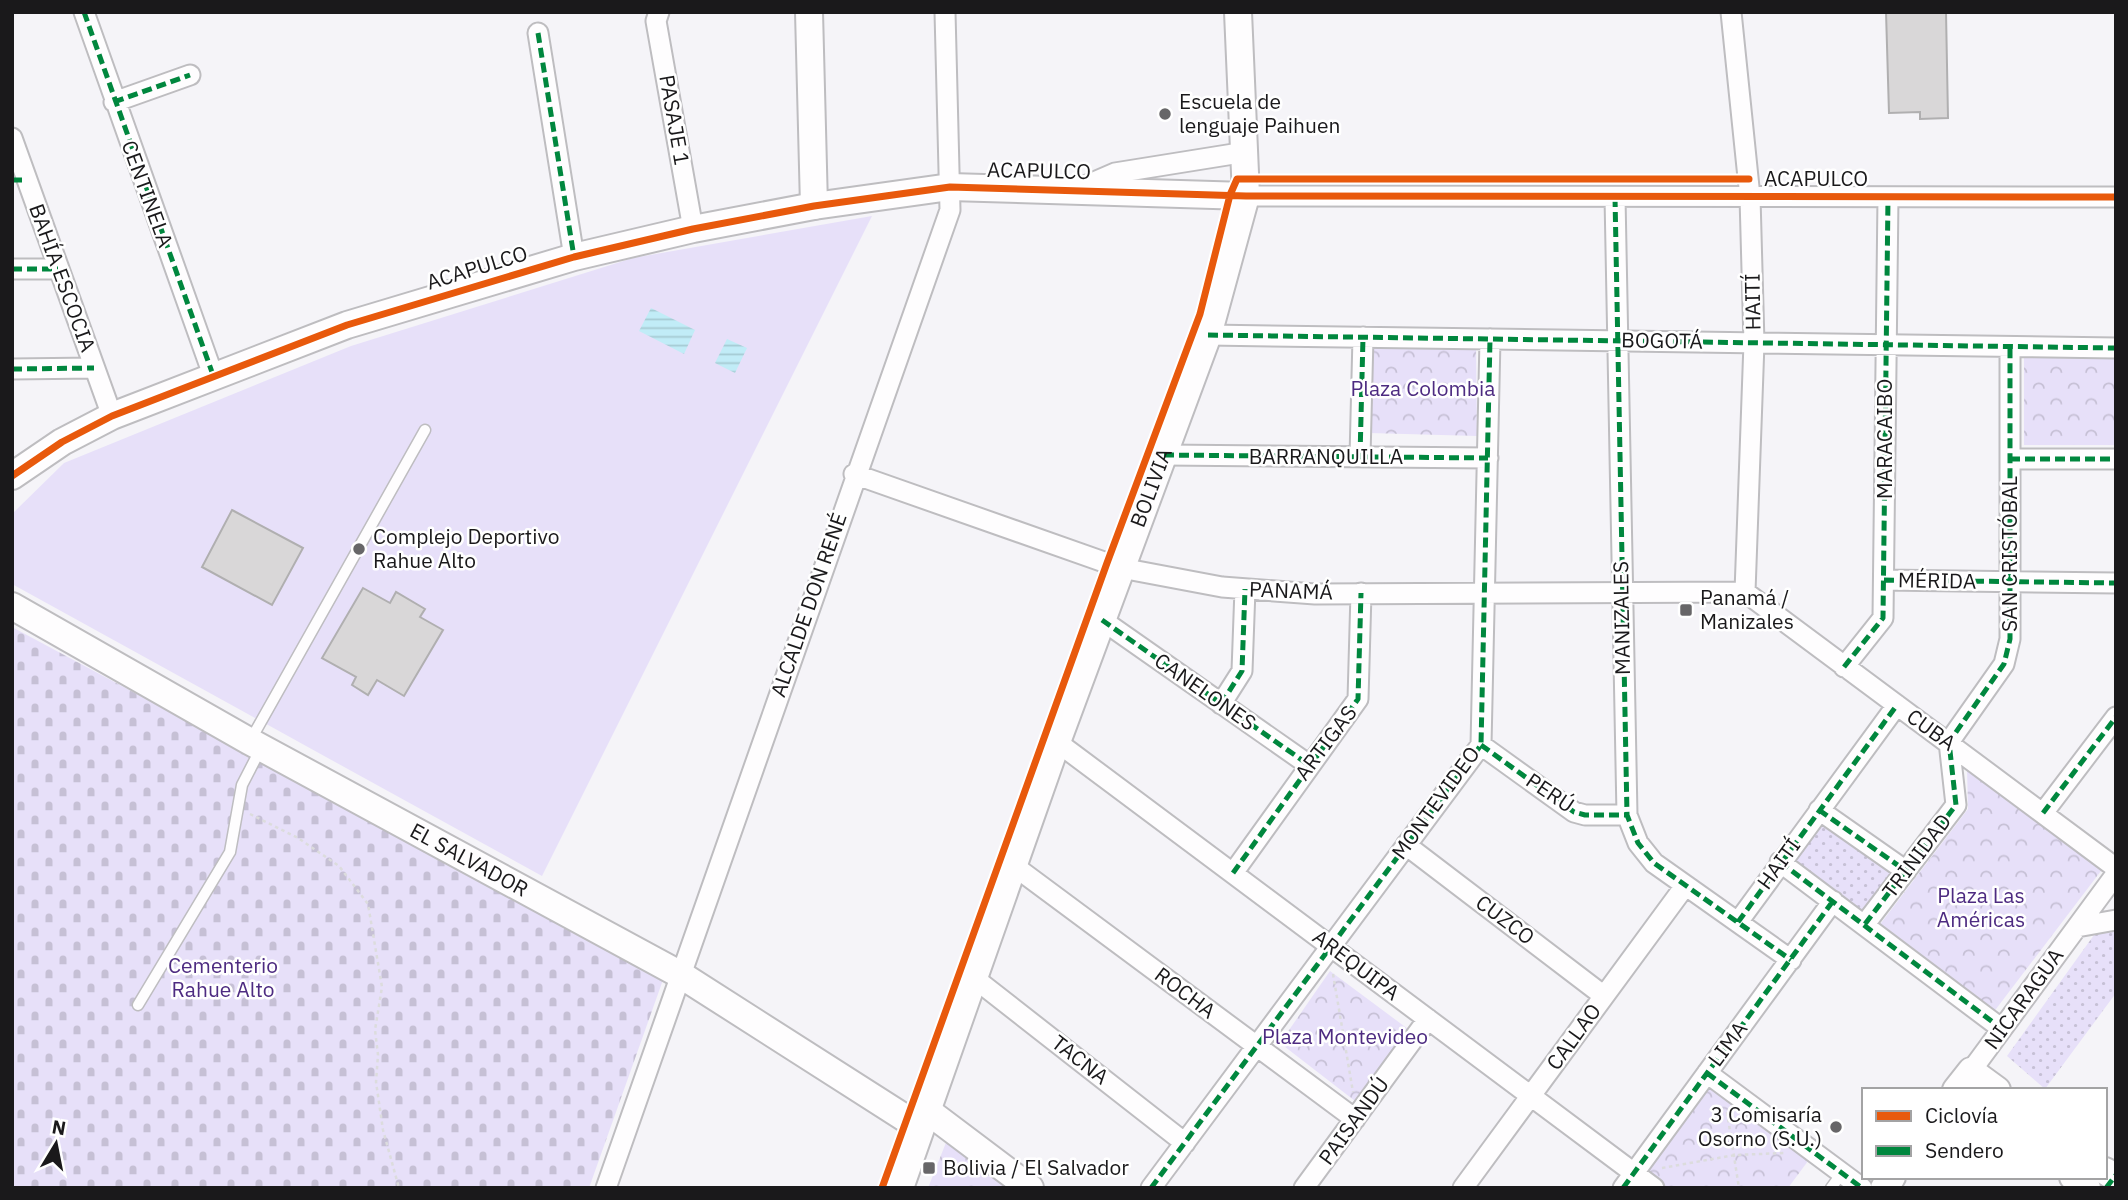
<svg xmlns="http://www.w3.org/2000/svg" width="2128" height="1200" font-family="'IBM Plex Sans',sans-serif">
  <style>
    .grass { fill: url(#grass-dots) }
    .cemetery { fill: url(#cemetery-stones) }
    .park { fill: url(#park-crowns) }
    .pitch { fill: #e7e0f9 }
    .water { fill: url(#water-rules) }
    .building { fill: #d9d7d8; stroke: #b0afb0; stroke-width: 2 }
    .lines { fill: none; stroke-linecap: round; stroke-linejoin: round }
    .lane-casing { stroke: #bebdc0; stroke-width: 13 }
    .street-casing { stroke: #bebdc0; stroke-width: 23 }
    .secondary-casing { stroke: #bebdc0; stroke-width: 30 }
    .path { stroke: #dcdcdd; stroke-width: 2.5; stroke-dasharray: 3.5 3.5; stroke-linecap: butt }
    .lane { stroke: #fefdfe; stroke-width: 10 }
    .street { stroke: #fefdfe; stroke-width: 19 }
    .secondary { stroke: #fefdfe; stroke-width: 26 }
    .quiet { stroke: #00873e; stroke-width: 5; stroke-dasharray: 10 5; stroke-linecap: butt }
    .cycleway-casing { stroke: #fff; stroke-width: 11 }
    .cycleway { stroke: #e8590c; stroke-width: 7 }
    .poi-dot { fill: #676668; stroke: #fff; stroke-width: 2.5 }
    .labels { text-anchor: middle; stroke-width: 5; stroke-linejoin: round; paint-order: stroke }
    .poi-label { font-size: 21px; fill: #1a191b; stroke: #fff; text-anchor: start }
    .street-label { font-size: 21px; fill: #1a191b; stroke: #fff }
    .park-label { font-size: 21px; fill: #4d2b81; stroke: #fff }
  </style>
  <defs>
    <pattern id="grass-dots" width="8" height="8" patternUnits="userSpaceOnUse" patternTransform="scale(1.75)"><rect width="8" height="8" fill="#e7e0f9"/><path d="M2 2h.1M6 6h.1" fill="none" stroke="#c6c0d5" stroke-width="1.8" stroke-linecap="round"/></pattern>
    <pattern id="cemetery-stones" width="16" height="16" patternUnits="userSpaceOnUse" patternTransform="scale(1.75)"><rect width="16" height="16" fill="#e7e0f9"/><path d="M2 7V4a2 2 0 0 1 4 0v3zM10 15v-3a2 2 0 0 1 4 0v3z" fill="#c6c0d5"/></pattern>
    <pattern id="park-crowns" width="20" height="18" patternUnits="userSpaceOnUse" patternTransform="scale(1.75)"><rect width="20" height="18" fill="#e7e0f9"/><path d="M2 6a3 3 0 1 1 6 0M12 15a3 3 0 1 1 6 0" fill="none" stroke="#c6c0d5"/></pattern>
    <pattern id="water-rules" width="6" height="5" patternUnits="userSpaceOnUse" patternTransform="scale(1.75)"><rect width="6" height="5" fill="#c1ecf7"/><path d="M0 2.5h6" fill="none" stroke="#a5cad3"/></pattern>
  </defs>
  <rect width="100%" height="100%" fill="#f5f4f8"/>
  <path class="grass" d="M1820 817 1898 871 1863 918 1787 862Z
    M2116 930V993L2045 1089 2007 1056 2094 935Z"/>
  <path class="cemetery" d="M12 627 664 977 589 1188H12Z"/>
  <path class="park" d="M1372 341 1476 345 1477 436 1369 433Z
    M2024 353H2116V445H2024Z
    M1967 768 2104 867 1993 1013 1878 927 1968 809Z
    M1330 971 1408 1029 1355 1101 1280 1043Z
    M1709 1082 1811 1157 1788 1188H1667L1644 1171Z
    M947 1140 1014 1188H928Z"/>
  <path class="pitch" d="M872 216 542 876 12 584V514L64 463 351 346 633 258Z"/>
  <path class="water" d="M651 308 695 330 684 354 639 331Z
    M727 339 747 348 735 373 715 363Z"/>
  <path class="building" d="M1886 12H1946L1948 118 1920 119V112L1889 113Z
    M232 510 303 548 272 605 202 567Z
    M363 588 390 603 396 592 425 609 420 617 443 630 404 696 377 680 368 695 352 685 356 677 322 658Z"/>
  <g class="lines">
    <defs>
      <path id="lane" d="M250 741 425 430
        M138 1005 230 852 242 785 260 750
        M1831 1188 1842 1173"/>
      <path id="street" d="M84 12 213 375
        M659 12 656 21 693 229
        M1731 12 1750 197 1754 343 1745 592
        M538 33 574 257
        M114 102 190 75
        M12 138 112 416
        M1078 189 1115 173 1246 152
        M1246 196 2116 197
        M1615 197 1627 815 1638 843 1654 863 1791 960
        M12 269H58
        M1208 335 2116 348
        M12 369 94 368
        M1164 455 1488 458
        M1360 457 1363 337
        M2010 459H2116
        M854 474 1121 568 1222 587 1315 594 1745 592
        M1884 580 2116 583
        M1745 592 2116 868
        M1102 620 1309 765
        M1844 667 1883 618 1888 197
        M1221 704 1242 671 1245 589
        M1057 742 1654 1188
        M1949 742 2004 664 2010 639V347
        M1481 745 1574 812 1585 815H1627
        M1819 810 1906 871
        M2043 813 2116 717
        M1406 845 1604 996
        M1780 862 2002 1029
        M1014 866 1355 1119
        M1233 873 1358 699 1361 593
        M1738 922 1897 705
        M1865 924 1956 805 1949 742
        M2077 927 2116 920
        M974 978 1185 1143
        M1971 1071 2116 874
        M1707 1073 1862 1188
        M606 1188 950 210 945 12
        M1151 1188 1481 745 1490 339
        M1304 1188 1428 1019
        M1463 1188 1685 886
        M1623 1188 1833 901"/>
      <g id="secondary">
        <path d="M809 12 814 206"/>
        <path d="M12 476 62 442 112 416 347 325 574 257 693 229 814 206 950 187 1246 196"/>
        <path id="s1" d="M12 606 249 741 681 975 919 1127"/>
        <path d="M1956 1090 1971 1071 1997 1090"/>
        <path d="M925 1109 1030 1188"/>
        <path d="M2105 1171 2116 1178"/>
        <path d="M2073 1177 2087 1188"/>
        <path id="s2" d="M900 1188 1057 742 1208 335 1246 196 1238 12"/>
        <path d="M1884 1188 1892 1177"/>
      </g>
    </defs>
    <use href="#lane" class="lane-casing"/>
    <use href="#street" class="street-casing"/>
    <use href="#secondary" class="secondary-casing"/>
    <path class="path" d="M250 814 298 838 339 866 368 904 382 987 375 1030 378 1055 376 1082 383 1130 399 1188
      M1333 974 1353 1092
      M1727 1112 1739 1188
      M1662 1168 1735 1155 1784 1153"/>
    <use href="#lane" class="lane"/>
    <use href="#street" class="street"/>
    <use href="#secondary" class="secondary"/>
    <path class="quiet" d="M84 12 213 375
      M538 33 574 257
      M114 102 190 75
      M12 180H27
      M1615 197 1627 815 1638 843 1654 863 1791 960
      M12 269H58
      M1208 335 2116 348
      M12 369 94 368
      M1164 455 1488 458
      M1360 457 1363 337
      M2010 459H2116
      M1884 580 2116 583
      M1102 620 1309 765
      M1844 667 1883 618 1888 197
      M1221 704 1242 671 1245 589
      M1481 745 1574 812 1585 815H1627
      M1819 810 1906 871
      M2043 813 2116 717
      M1780 862 2002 1029
      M1233 873 1358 699 1361 593
      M1738 922 1897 705
      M1865 924 1956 805 1949 742 2004 664 2010 639V347
      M1707 1073 1862 1188
      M1151 1188 1481 745 1490 339
      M1623 1188 1833 901
      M2106 1188 2116 1175"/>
    <defs>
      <path id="cycleway" d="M12 476 62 442 112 416 347 325 574 257 693 229 814 206 950 187 1246 196 2116 197
        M882 1188 1107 563 1200 314 1230 195 1237 179H1749"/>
    </defs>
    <use href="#cycleway" class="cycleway-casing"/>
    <use href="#cycleway" class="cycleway"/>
  </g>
  <g class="poi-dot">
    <circle cx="1165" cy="114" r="7"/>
    <circle cx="359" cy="549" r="7"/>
    <rect x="1679" y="603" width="14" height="14" rx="3.5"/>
    <circle cx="1836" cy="1127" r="7"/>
    <rect x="922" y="1161" width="14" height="14" rx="3.5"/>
  </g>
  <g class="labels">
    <g class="poi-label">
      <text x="1179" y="109">Escuela de<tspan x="1179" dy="24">lenguaje Paihuen</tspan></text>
      <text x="373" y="544">Complejo Deportivo<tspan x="373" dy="24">Rahue Alto</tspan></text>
      <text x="1700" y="605">Panamá /<tspan x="1700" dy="24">Manizales</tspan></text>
      <text x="1822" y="1122" text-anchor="end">3 Comisaría<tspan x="1822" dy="24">Osorno (S.U.)</tspan></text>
      <text x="943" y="1175">Bolivia / El Salvador</text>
    </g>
    <g class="street-label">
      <text transform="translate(674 120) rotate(80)" y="7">PASAJE 1</text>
      <text transform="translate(1039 171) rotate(1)" y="7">ACAPULCO</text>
      <text x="1816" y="186">ACAPULCO</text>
      <text transform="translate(147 194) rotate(70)" y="7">CENTINELA</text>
      <text transform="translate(477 268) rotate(-17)" y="7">ACAPULCO</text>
      <text transform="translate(62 278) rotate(70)" y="7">BAHÍA ESCOCIA</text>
      <text transform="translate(1753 302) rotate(-91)" y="7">HAITÍ</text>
      <text transform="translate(1662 341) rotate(1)" y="7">BOGOTÁ</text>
      <text transform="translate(1885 439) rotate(-90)" y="7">MARACAIBO</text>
      <text x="1326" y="464">BARRANQUILLA</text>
      <text dy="7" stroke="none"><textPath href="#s2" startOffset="744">BOLIVIA</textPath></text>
      <text transform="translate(2010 554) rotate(-90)" y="7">SAN CRISTÓBAL</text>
      <text transform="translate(1937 581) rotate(1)" y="7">MÉRIDA</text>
      <text transform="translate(1291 591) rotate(2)" y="7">PANAMÁ</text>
      <text transform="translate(809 605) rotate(-71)" y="7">ALCALDE DON RENÉ</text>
      <text transform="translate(1622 618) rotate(-91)" y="7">MANIZALES</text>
      <text transform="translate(1205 692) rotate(35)" y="7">CANELONES</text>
      <text transform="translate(1931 730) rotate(36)" y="7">CUBA</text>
      <text transform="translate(1326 743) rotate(-53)" y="7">ARTIGAS</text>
      <text transform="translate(1550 793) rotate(34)" y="7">PERÚ</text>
      <text transform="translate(1436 803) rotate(-54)" y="7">MONTEVIDEO</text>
      <text transform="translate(1917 856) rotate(-53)" y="7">TRINIDAD</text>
      <text dy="7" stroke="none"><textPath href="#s1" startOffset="523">EL SALVADOR</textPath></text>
      <text transform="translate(1779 864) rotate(-54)" y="7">HAITÍ</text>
      <text transform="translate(1505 920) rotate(37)" y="7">CUZCO</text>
      <text transform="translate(1356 965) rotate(37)" y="7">AREQUIPA</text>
      <text transform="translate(1185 993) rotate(37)" y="7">ROCHA</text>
      <text transform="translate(2024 999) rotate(-54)" y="7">NICARAGUA</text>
      <text transform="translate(1574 1037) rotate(-54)" y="7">CALLAO</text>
      <text transform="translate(1728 1044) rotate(-53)" y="7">LIMA</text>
      <text transform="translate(1080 1060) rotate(38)" y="7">TACNA</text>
      <text transform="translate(1354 1121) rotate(-54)" y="7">PAISANDÚ</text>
    </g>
    <g class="park-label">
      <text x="1423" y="396">Plaza Colombia</text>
      <text x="1981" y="903">Plaza Las<tspan x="1981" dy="24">Américas</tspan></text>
      <text x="223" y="973">Cementerio<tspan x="223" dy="24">Rahue Alto</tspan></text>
      <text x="1345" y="1044">Plaza Montevideo</text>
    </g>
  </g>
  <rect width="2128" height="1200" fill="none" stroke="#1a191b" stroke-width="28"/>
  <rect x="1862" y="1088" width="245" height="91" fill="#ffffff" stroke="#a3a3a4" stroke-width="2"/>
  <rect x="1876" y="1111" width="35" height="10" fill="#e8590c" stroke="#a3a3a4" stroke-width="2"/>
  <text x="1925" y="1123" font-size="21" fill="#1a191b">Ciclovía</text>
  <rect x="1876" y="1146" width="35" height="10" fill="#00873e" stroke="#a3a3a4" stroke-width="2"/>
  <text x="1925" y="1158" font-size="21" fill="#1a191b">Sendero</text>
  <g transform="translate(56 1144) rotate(10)" stroke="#ffffff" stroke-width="5" paint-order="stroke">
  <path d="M0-5L12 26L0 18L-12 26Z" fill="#1a191b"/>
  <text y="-10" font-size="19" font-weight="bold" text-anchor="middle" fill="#1a191b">N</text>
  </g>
</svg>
